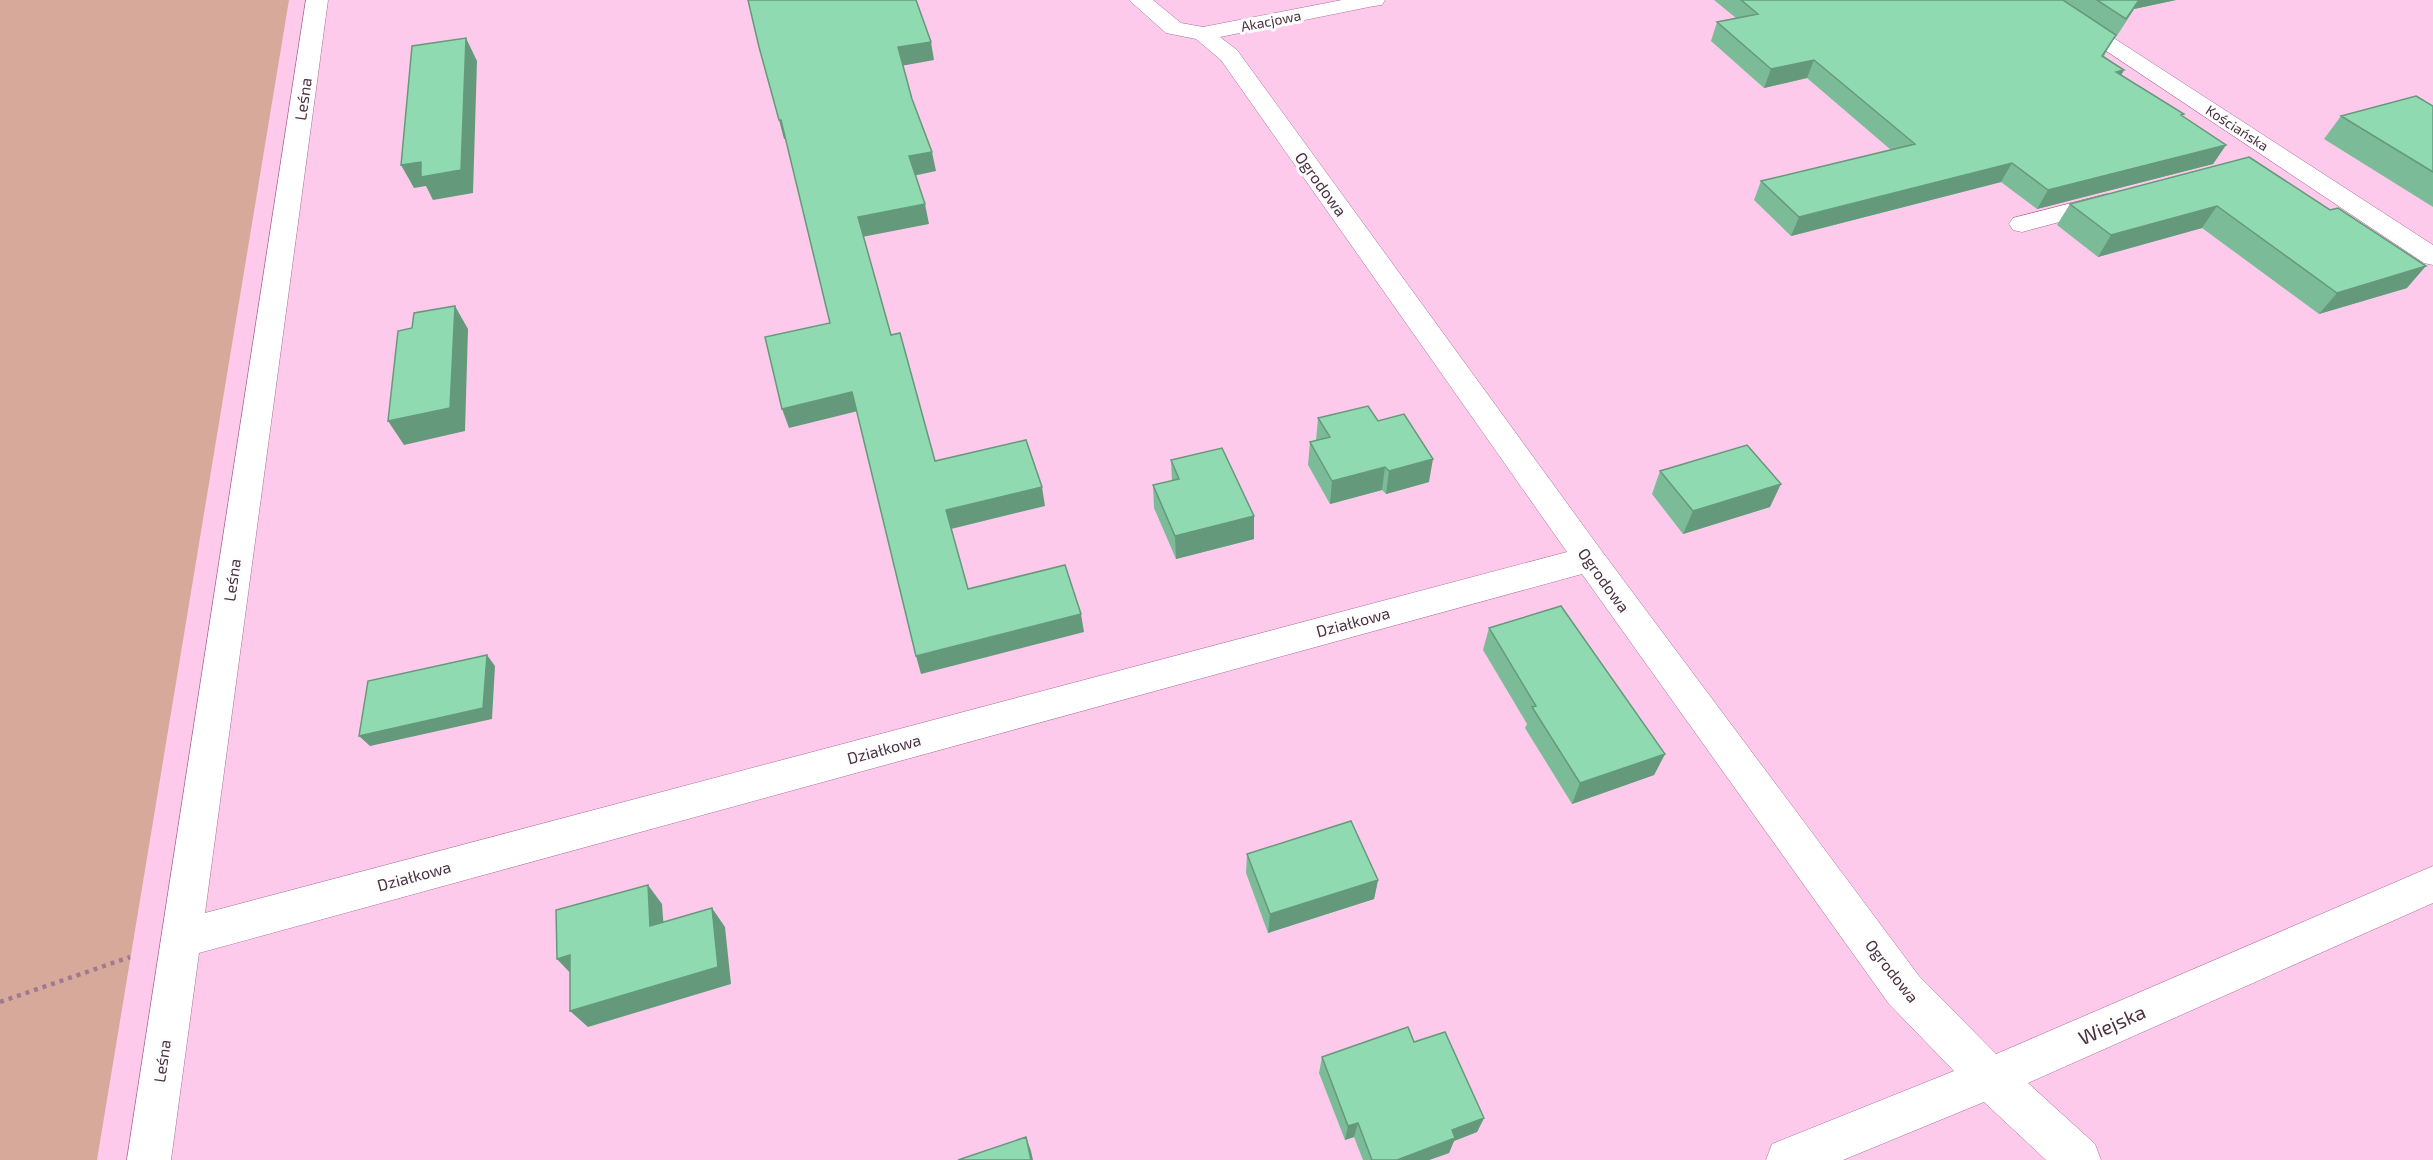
<svg xmlns="http://www.w3.org/2000/svg" width="2433" height="1160" font-family="'Exo 2',sans-serif">
  <style>
    .green { fill: #d7a99a }
    .lines { fill: none; stroke-linecap: round; stroke-linejoin: round }
    .minor-casing { stroke: #a86e95; stroke-width: 1 }
    .path { stroke: #9f7a93; stroke-width: 4.5; stroke-dasharray: 4 5; stroke-linecap: butt }
    .minor { fill: #fff; fill-rule: evenodd }
    .wall { fill: #7cbb98 }
    .shaded-wall { fill: #65997c }
    .building { fill: #90dab1; stroke: #65997c; stroke-width: 1.5 }
    .labels { text-anchor: middle; stroke-width: 6; stroke-linejoin: round; paint-order: stroke }
    .far-street-label { font-size: 14px; fill: #4a3142; stroke: #fdfdfd }
    .street-label { font-size: 16px; fill: #4a3142; stroke: #fdfdfd }
    .near-street-label { font-size: 20px; fill: #4a3142; stroke: #fdfdfd }
  </style>
  <rect width="100%" height="100%" fill="#fecaec"/>
  <path class="green" d="M0 0H289L97 1160H0Z"/>
  <g class="lines">
    <defs>
      <path id="minor" d="M306 0H328L205 913 1567 552 1221 60 1196 39 1166 33 1129 0H1153L1181 23 1203 27 1342 0H1385L1382 5 1374 6 1220 37 1237 50 1601 550 1919 976 1996 1054 2433 866V903L2028 1083 2095 1144 2101 1160H2046L1984 1102 1843 1160H1766L1772 1144 1954 1071 1889 1004 1582 574 199 953 171 1160H127Z
        M2030 0H2055L2433 245V265L2424 263Z
        M2107 194 2116 197 2120 202 2116 207 2022 232 2013 230 2009 224 2013 218Z"/>
    </defs>
    <use href="#minor" class="minor-casing"/>
    <path class="path" d="M0 1002 130 957"/>
    <use href="#minor" class="minor"/>
  </g>
  <path class="wall" d="M1714 0H2176L2134 9 2116 37 2115 36 2104 56 2124 70 2121 75 2226 145 2213 164 2037 209 2001 182 1791 236 1754 200 1761 181 1891 150 1807 78 1764 88 1711 41 1717 22 1736 18Z
    M2433 106V207L2324 139 2341 116Z
    M2249 157 2407 288 2319 314 2202 228 2098 257 2057 225 2070 204Z
    M1318 418 1378 421 1429 482 1386 494 1382 490 1330 504 1308 465 1310 442 1316 440Z
    M1171 460 1254 539 1176 559 1154 508 1153 485 1172 481Z
    M1660 471 1770 507 1683 534 1652 494Z
    M1489 628 1665 754 1654 775 1572 804 1525 728 1527 724 1483 650Z
    M1247 854 1378 880 1374 899 1268 933 1246 873Z
    M1414 1042 1484 1118 1477 1132 1454 1141 1449 1153 1429 1160H1363L1354 1137 1345 1140 1319 1073 1322 1057Z"/>
  <path class="shaded-wall" d="M2139 0H2176L2134 9 2116 37Z
    M466 38 477 61 473 193 433 200 426 186 414 188 401 165 421 162Z
    M931 42 934 60 901 66 898 47Z
    M1814 60 1807 78 1764 88 1771 69Z
    M2124 70 2114 88 2116 72Z
    M779 120H781L786 139H784Z
    M2226 145 2213 164 2037 209 2048 190Z
    M932 152 936 171 913 176 909 156Z
    M2012 163 2001 182 1791 236 1799 217Z
    M925 204 929 224 862 237 858 217Z
    M2217 206 2202 228 2098 257 2111 235Z
    M2426 266 2407 288 2319 314 2337 293Z
    M455 306 468 329 465 431 404 445 388 421Z
    M852 392 858 411 789 428 782 409Z
    M1433 459 1429 482 1386 494 1389 471Z
    M1385 467 1382 490 1330 504 1332 481Z
    M1781 484 1770 507 1683 534 1693 511Z
    M1042 487 1045 506 951 529 946 510Z
    M1254 516V539L1176 559 1175 536Z
    M1081 614 1084 632 921 674 916 656Z
    M487 655 495 666 492 719 370 746 359 736Z
    M1665 754 1654 775 1572 804 1580 783Z
    M1378 880 1374 899 1268 933 1270 914Z
    M648 885 662 904 665 944 650 926Z
    M712 908 725 927 731 984 588 1027 570 1011Z
    M570 955 574 977 557 959Z
    M1484 1118 1477 1132 1454 1141 1449 1153 1429 1160H1397L1452 1130Z
    M1358 1123 1354 1137 1345 1140 1348 1126Z
    M1026 1137 1031 1151 1033 1160H1031Z"/>
  <path class="building" d="M748 0H916L931 42 898 47 912 99 932 152 909 156 925 204 858 217 891 335 900 333 935 461 1026 440 1042 487 946 510 968 589 1065 565 1081 614 916 656 852 392 782 409 765 337 830 323 781 120H779L759 47Z
    M1741 0H2063L2116 35 2102 56 2124 70 2116 72 2184 114 2181 115 2226 145 2048 190 2012 163 1799 217 1761 181 1915 144 1814 60 1771 69 1717 22 1758 14Z
    M2097 0H2139L2126 19Z
    M466 38 461 170 421 177V162L401 165 412 46Z
    M2416 96 2433 106V172L2341 116Z
    M2249 157 2330 210 2338 208 2426 266 2337 293 2217 206 2111 235 2070 204Z
    M455 306 450 408 388 421 398 331 412 328 414 313Z
    M1368 406 1378 421 1404 414 1433 459 1389 471 1385 467 1332 481 1310 442 1330 437 1318 418Z
    M1747 445 1781 484 1693 511 1660 471Z
    M1222 448 1254 516 1175 536 1153 485 1179 479 1171 460Z
    M1561 606 1665 754 1580 783 1532 707 1536 706 1489 628Z
    M487 655 483 708 359 736 368 681Z
    M1351 821 1378 880 1270 914 1247 854Z
    M648 885 650 926 712 908 718 967 570 1011V955L557 959 556 910Z
    M1408 1027 1414 1042 1445 1032 1484 1118 1452 1130 1455 1138 1397 1160H1372L1358 1123 1348 1126 1322 1057Z
    M1026 1137 1031 1160H958Z"/>
  <g class="labels">
    <g class="far-street-label">
      <text transform="translate(1271 21) rotate(-11)" y="5">Akacjowa</text>
      <text transform="translate(2237 128) rotate(33)" y="5">Kościańska</text>
    </g>
    <g class="street-label">
      <text transform="translate(303 99) rotate(-82)" y="6">Leśna</text>
      <text transform="translate(1321 184) rotate(54)" y="6">Ogrodowa</text>
      <text transform="translate(232 580) rotate(-82)" y="6">Leśna</text>
      <text transform="translate(1604 580) rotate(54)" y="6">Ogrodowa</text>
      <text transform="translate(1353 622) rotate(-15)" y="6">Działkowa</text>
      <text transform="translate(884 749) rotate(-15)" y="6">Działkowa</text>
      <text transform="translate(414 876) rotate(-15)" y="6">Działkowa</text>
      <text transform="translate(1892 971) rotate(52)" y="6">Ogrodowa</text>
      <text transform="translate(162 1061) rotate(-82)" y="6">Leśna</text>
    </g>
    <g class="near-street-label">
      <text transform="translate(2112 1025) rotate(-24)" y="7">Wiejska</text>
    </g>
  </g>
</svg>
